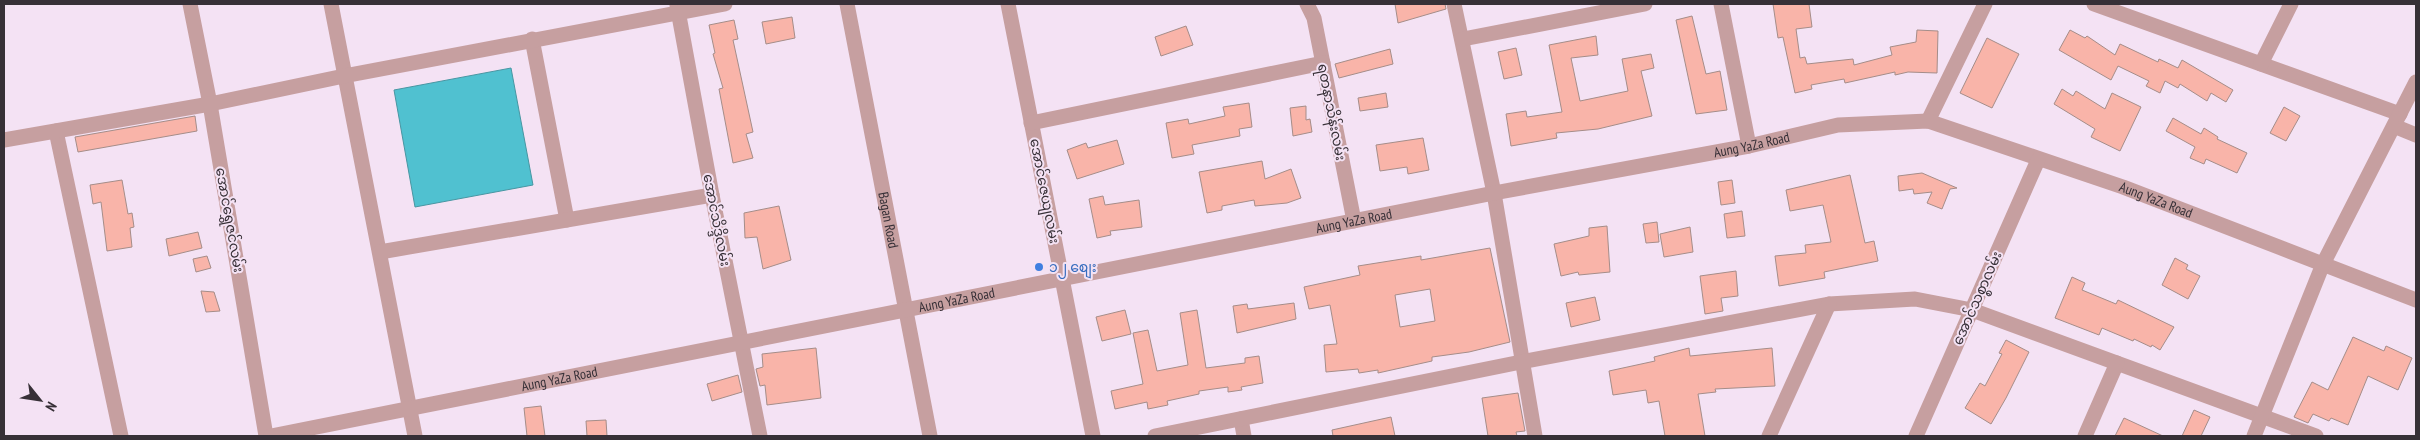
<svg xmlns="http://www.w3.org/2000/svg" width="2420" height="440" font-family="'PT Sans Narrow','Noto Sans Myanmar',sans-serif">
  <style>
    .water { fill: #50c1d0; stroke: #4896a2 }
    .building { fill: #f9b4a9; stroke: #a58d89; fill-rule: evenodd }
    .lines { fill: none; stroke-linecap: round; stroke-linejoin: round }
    .minor { stroke: #c69fa0; stroke-width: 15 }
    .shop-dot { fill: #3f7fe0; stroke: #f4e2f4; stroke-width: 2 }
    .labels { text-anchor: middle; stroke-width: 4; stroke-linejoin: round; paint-order: stroke }
    .street-label { font-size: 14px; fill: #373037; stroke: #f4e2f4 }
    .shop-label { font-size: 14px; fill: #366cbe; stroke: #f4e2f4; text-anchor: start }
  </style>
  <rect width="100%" height="100%" fill="#f4e2f4"/>
  <path class="water" d="M511 68 533 185 415 207 394 90Z"/>
  <path class="building" d="M1395 4H1445L1446 9 1398 23Z
    M1773 4H1809L1812 27 1796 29 1800 58 1805 57 1807 64 1853 59 1854 65 1892 55 1890 47 1916 42 1917 30 1938 31 1937 73 1908 72 1895 75V72L1845 83 1844 79 1811 85 1812 89 1795 93 1783 37 1778 38Z
    M1692 16 1706 74 1720 71 1727 110 1696 114 1676 20Z
    M792 17 795 38 766 44 762 22Z
    M734 20 738 39 733 40 753 132 746 134 753 158 733 163 719 89 723 88 713 54 715 53 709 25Z
    M1186 26 1193 45 1161 56 1155 37Z
    M2070 30 2085 38 2087 36 2115 55 2120 44 2158 62 2159 59 2178 68 2182 60 2233 90 2226 102 2211 93 2207 101 2180 84 2178 88 2165 81 2160 93 2146 86 2149 81 2118 66 2111 80 2059 50Z
    M1596 36 1598 55 1571 58 1580 101 1628 91 1622 59 1651 54 1654 68 1641 71 1652 116 1598 129 1556 133 1557 138 1511 146 1506 114 1526 111 1527 117 1562 112 1549 45Z
    M1987 38 2019 54 1992 108 1960 93Z
    M1516 48 1522 75 1504 79 1498 52Z
    M1390 49 1393 64 1339 78 1335 64Z
    M2062 89 2073 96 2076 91 2105 109 2112 93 2141 107 2120 151 2091 137 2095 129 2054 104Z
    M1386 93 1388 107 1360 111 1358 98Z
    M1249 103 1252 127 1239 129 1240 136 1192 145 1194 154 1172 158 1166 123 1188 119 1189 124 1225 116 1223 107Z
    M1306 106V120L1310 119 1312 132 1293 136 1290 108Z
    M2284 107 2300 116 2286 141 2270 133Z
    M195 116 197 131 78 152 75 137Z
    M2173 118 2201 134 2204 128 2218 137 2217 139 2247 153 2237 173 2206 159 2204 164 2190 158 2195 147 2166 131Z
    M1423 138 1429 170 1408 174 1407 167 1380 171 1376 145Z
    M1117 140 1124 164 1077 179 1067 150 1086 143 1088 148Z
    M1262 161 1265 179 1291 169 1301 198 1287 203 1255 206 1254 200 1222 206V210L1207 213 1199 172Z
    M1922 173 1957 188 1950 189 1942 209 1927 203 1932 192 1914 194 1913 189 1899 191 1898 176Z
    M1850 175 1865 243 1874 241 1878 261 1824 272 1825 278 1779 286 1775 256 1806 253 1805 245 1831 242 1823 205 1790 211 1786 190Z
    M122 180 128 214 132 213 134 227 130 228 132 247 107 251 101 202 93 204 90 185Z
    M1732 180 1735 203 1721 205 1718 182Z
    M1103 196 1105 205 1139 200 1142 227 1110 231 1111 235 1097 238 1089 199Z
    M779 206 791 260 763 269 757 237 745 238 744 213Z
    M1742 211 1745 236 1727 238 1724 214Z
    M1657 222 1659 242 1646 243 1643 224Z
    M1607 226 1610 272 1579 275 1578 272 1561 276 1554 244 1589 236V228Z
    M1690 227 1693 252 1664 257 1660 234Z
    M198 232 202 248 169 256 166 239Z
    M1490 248 1510 342 1469 352 1432 357V361L1378 373V370L1359 373 1358 369 1326 372 1324 345 1337 344 1330 305 1309 309 1304 287 1360 275 1358 266 1421 256V260ZM1430 289 1435 321 1400 327 1395 295Z
    M207 256 211 268 196 272 193 259Z
    M2175 258 2188 265 2186 269 2200 276 2188 299 2162 285Z
    M1736 271 1738 296 1721 298 1723 311 1705 314 1700 276Z
    M2072 277 2085 283 2082 290 2116 304 2118 300 2174 327 2160 350 2152 345 2151 347 2134 339 2133 341 2102 328 2099 335 2055 318Z
    M201 291 214 292 220 311 206 312Z
    M1595 297 1600 320 1571 327 1566 303Z
    M1294 303 1296 319 1237 333 1233 306 1247 304 1248 309Z
    M1125 310 1131 334 1102 341 1096 317Z
    M1197 310 1206 368 1245 363V358L1259 356 1263 383 1241 387 1242 390 1228 392V387L1199 391V394L1167 401 1168 405 1148 409 1147 402 1115 409 1111 391 1143 384 1133 333 1148 330 1157 371 1188 365 1180 313Z
    M2353 337 2384 351 2386 346 2412 358 2398 390 2368 376 2348 425 2331 418 2329 421 2313 414 2308 423 2294 417 2312 382 2328 390Z
    M2006 340 2029 352 2006 398 1991 424 1965 408 1980 383 1985 386 2002 354 1999 353Z
    M816 348 821 398 767 405 765 385 760 386 756 369 763 367 762 354Z
    M1689 348 1690 356 1772 348 1775 386 1715 389 1716 392 1698 394 1705 436H1665L1659 401 1648 403 1646 390 1613 395 1609 371 1655 361 1654 357Z
    M738 375 742 392 712 401 707 384Z
    M1518 393 1525 431 1516 432 1517 436H1488L1482 398Z
    M541 406 545 436H527L524 408Z
    M2194 410 2210 417 2201 436H2182Z
    M1391 417 1395 436H1333L1332 430Z
    M2124 418 2163 436H2115Z
    M606 420 607 436H587L586 421Z"/>
  <g class="lines">
    <g class="minor">
      <path d="M190 4 210 104 266 436"/>
      <path d="M331 4 415 436"/>
      <path id="s1" d="M847 4 930 436"/>
      <path d="M1008 4 1093 436"/>
      <path d="M1307 4 1314 18 1354 221"/>
      <path d="M1454 4 1494 193 1535 436"/>
      <path d="M1721 4 1749 146"/>
      <path d="M2094 4 2400 114"/>
      <path d="M677 5 712 195 760 436"/>
      <path d="M532 39 567 220"/>
      <path d="M1463 39 1645 4"/>
      <path d="M2261 64 2291 4"/>
      <path d="M1928 121 1985 4"/>
      <path d="M1031 123 1323 63"/>
      <path d="M2394 126 2416 135"/>
      <path d="M56 131 121 436"/>
      <path d="M4 140 210 104 344 76 725 4"/>
      <path d="M380 252 712 195"/>
      <path d="M1241 419 1244 436"/>
      <path id="s2" d="M271 436 1494 193 1749 146 1838 125 1928 121 2123 187 2416 300"/>
      <path d="M1155 436 1521 362 1829 304 1915 299 1972 310 2316 436"/>
      <path d="M1769 436 1829 304"/>
      <path d="M1916 436 2038 160"/>
      <path d="M2085 436 2117 363"/>
      <path d="M2254 436 2323 264 2416 82"/>
    </g>
  </g>
  <circle class="shop-dot" cx="1039" cy="267" r="5"/>
  <g class="labels">
    <g class="street-label">
      <text transform="translate(1332 112) rotate(79)" y="5">ရတနာသိန်းလမ်း</text>
      <text dy="5" stroke="none"><textPath href="#s2" startOffset="1509">Aung YaZa Road</textPath></text>
      <text transform="translate(1045 191) rotate(79)" y="5">အောင်ဇေယျလမ်း</text>
      <text dy="5" stroke="none"><textPath href="#s2" startOffset="1929">Aung YaZa Road</textPath></text>
      <text transform="translate(230 220) rotate(80)" y="5">အောင်ရွှေဇင်လမ်း</text>
      <text transform="translate(717 220) rotate(79)" y="5">အောင်သိဒ္ဒိလမ်း</text>
      <text dy="5" stroke="none"><textPath href="#s1" startOffset="220">Bagan Road</textPath></text>
      <text dy="5" stroke="none"><textPath href="#s2" startOffset="1104">Aung YaZa Road</textPath></text>
      <text transform="translate(1977 298) rotate(-66)" y="5">အောင်သစ္စာလမ်း</text>
      <text dy="5" stroke="none"><textPath href="#s2" startOffset="699">Aung YaZa Road</textPath></text>
      <text dy="5" stroke="none"><textPath href="#s2" startOffset="294">Aung YaZa Road</textPath></text>
    </g>
    <g class="shop-label">
      <text x="1049" y="272">၁၂ စျေး</text>
    </g>
  </g>
  <rect width="2420" height="440" fill="none" stroke="#373037" stroke-width="10"/>
  <g transform="translate(40 400) rotate(120)" stroke="#f4e2f4" stroke-width="4" paint-order="stroke">
  <path d="M0-4L9 19L0 12L-9 19Z" fill="#373037"/>
  <text y="-8" font-size="14" font-weight="bold" text-anchor="middle" fill="#373037">N</text>
  </g>
</svg>
